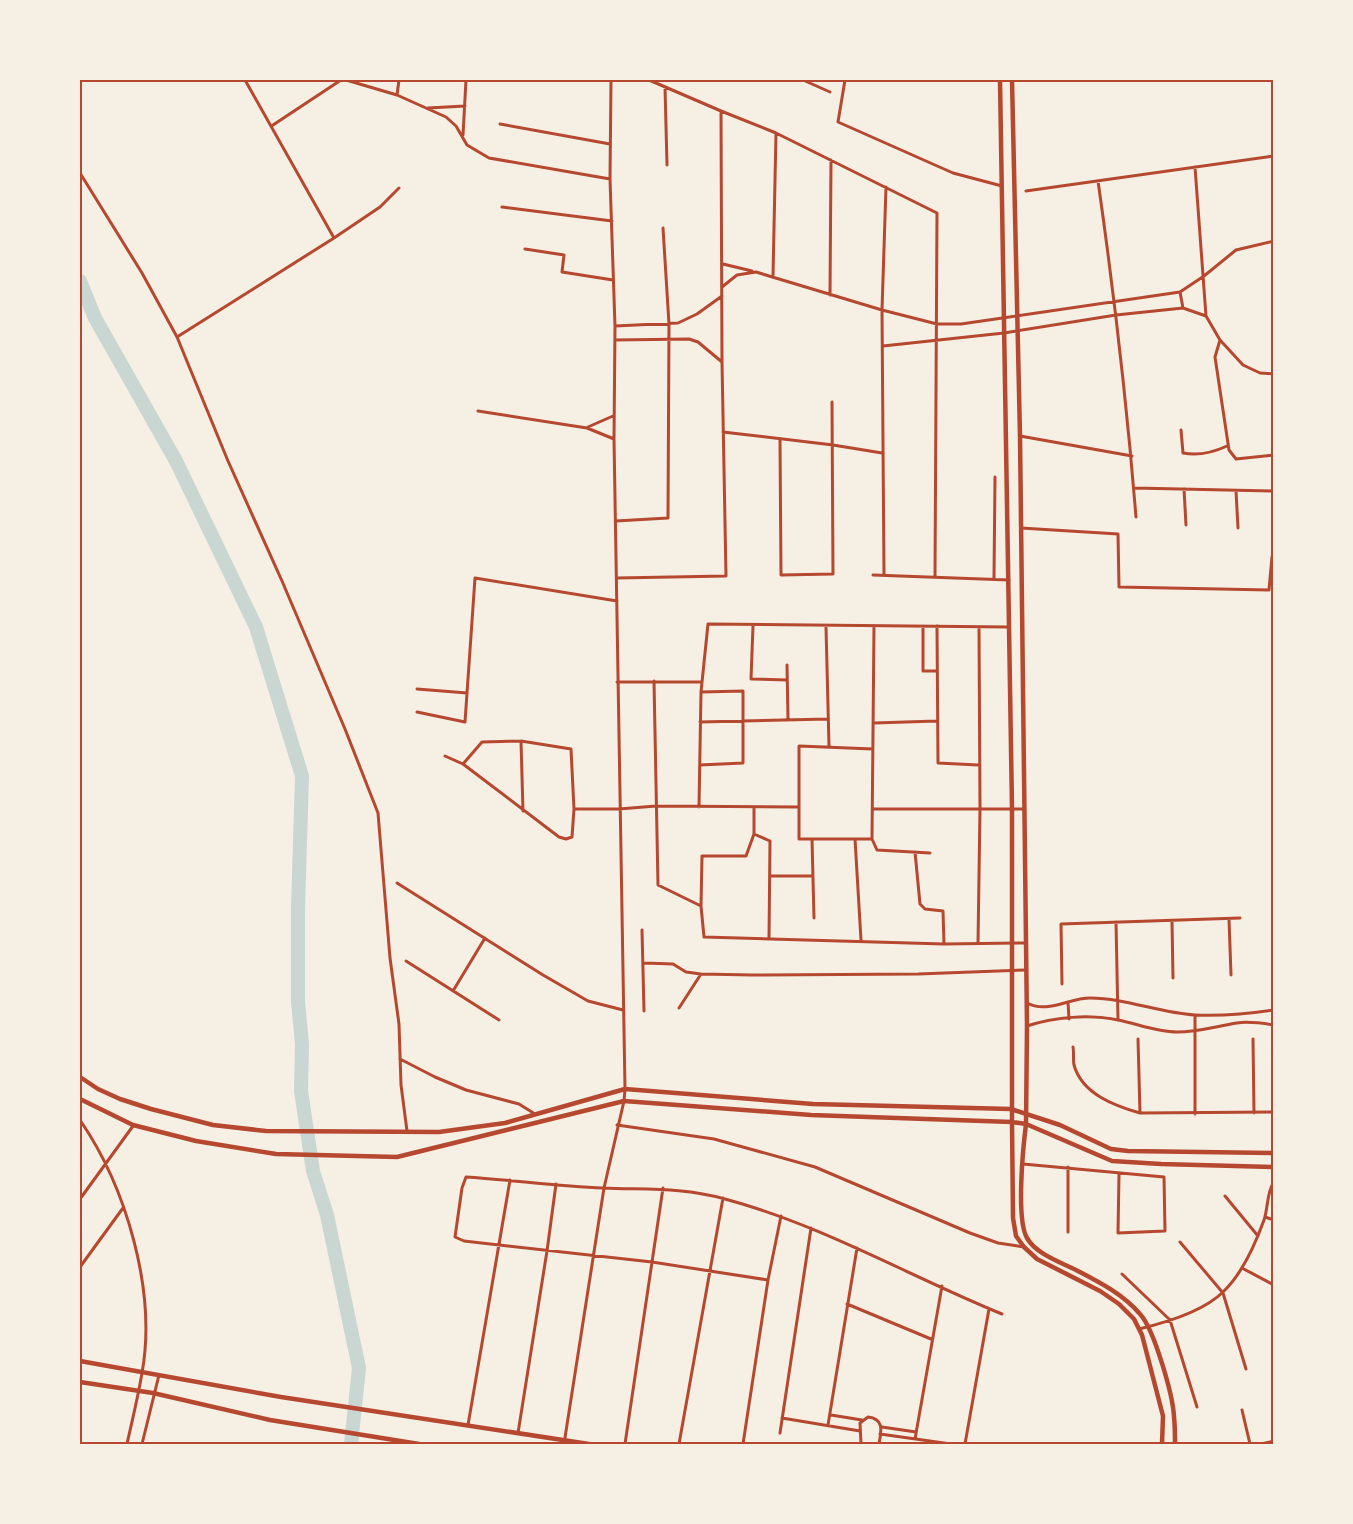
<svg xmlns="http://www.w3.org/2000/svg" width="1353" height="1524" font-family="'PT Serif',serif">
  <style>
    .lines { fill: none; stroke-linecap: round; stroke-linejoin: round }
    .river { stroke: #c9d6d2; stroke-width: 14 }
    .minor { stroke: #b5482f; stroke-width: 3 }
    .tertiary { stroke: #b5482f; stroke-width: 4.5 }
    .secondary { stroke: #b5482f; stroke-width: 4.5 }
    .neatline { fill: none; stroke: #b5482f; stroke-width: 2 }
  </style>
  <rect width="100%" height="100%" fill="#f6efe4"/>
  <g class="lines">
    <path class="river" d="M80 281 95 318 176 461 256 627 302 776 298 908V1002L302 1044 301 1091 313 1171 327 1215 359 1368 351 1444"/>
    <path class="minor" d="M346 80 397 95 446 117 456 126 467 145 489 158 610 179
      M649 80 721 111 776 133 937 213 935 576
      M803 80 830 92
      M845 80 838 122 953 173 1002 186
      M665 87 667 165
      M397 95 399 80
      M428 108 465 106
      M500 124 610 144
      M273 125 341 80
      M463 135 466 80
      M1195 167 1206 316 1220 340 1243 365 1260 373 1274 374
      M80 173 142 273 177 337 228 461 282 581 345 729 378 813 390 958 399 1024 401 1085 407 1131
      M1098 181C1114 293 1127 405 1136 517
      M1026 191 1274 156
      M502 207 612 221
      M334 238 380 207 399 188
      M525 249 564 255 562 272 613 280
      M723 264 752 271
      M773 276 776 133
      M722 287 737 275 756 272 882 310 937 324H961L1180 292 1204 276 1236 250 1274 241
      M1180 292 1183 308
      M830 295 831 160
      M615 326 678 323 697 314 722 296
      M177 337 334 238 245 80
      M615 340 689 339 698 342 722 362
      M1220 340 1215 357 1229 450 1236 459 1274 455
      M883 346 1004 333 1116 315 1183 308 1206 316
      M1273 375 1274 383
      M478 411 587 428 614 439
      M588 427 613 416
      M1181 430 1183 453C1198 456 1214 452 1227 446
      M723 432 833 445 882 453
      M1020 436 1132 456
      M780 440 781 575 833 574 832 402
      M1134 488 1274 491
      M1184 489 1186 525
      M1236 491 1238 528
      M616 521 668 518 669 324 663 228
      M1021 528 1118 534 1119 587 1269 590 1272 557
      M873 575 1009 580
      M884 575 882 310 886 187
      M617 578 726 576 722 362 721 111
      M994 578 995 477
      M753 626 751 679 787 680
      M923 626V671H937
      M937 626 938 763 978 765
      M826 627 829 746
      M787 665 788 719
      M654 681 658 885 701 906
      M617 682H702
      M417 689 467 693
      M417 712 465 722 475 578 617 601
      M700 722 828 719
      M874 723 937 721
      M521 741 523 811
      M445 756 463 764 559 837 566 839 572 837 574 809 571 749 521 741 482 742 463 764
      M700 765 743 763V691L701 692
      M699 807 701 692 708 624 1008 627
      M754 807V834L770 841 769 939
      M574 809H619L656 806 799 807
      M873 809H1024
      M754 834 746 856H702L701 906 704 937 944 944 1025 943
      M812 839 814 918
      M855 839 861 940
      M872 839H799V746L873 749
      M872 839 874 626
      M872 839 877 850 930 853
      M915 852 920 904 925 909 943 911 944 944
      M770 876H813
      M397 883 543 975 588 1001 623 1010
      M1229 919 1231 975
      M1172 921 1173 978
      M1116 922 1118 1020
      M642 930 644 1011
      M978 943 980 808 979 627
      M406 961 499 1020
      M644 963 673 964 686 972 701 974 752 975 918 974 1026 970
      M1062 984 1061 924 1240 918
      M453 991 485 938
      M1068 1002 1069 1019
      M1027 1003C1047 1014 1069 998 1090 998 1126 998 1159 1013 1195 1015 1220 1016 1248 1014 1274 1010
      M679 1008 701 974
      M1195 1015V1114
      M1027 1026C1055 1017 1089 1014 1118 1020 1138 1024 1157 1032 1177 1032 1198 1032 1217 1026 1237 1023 1249 1021 1261 1023 1274 1025
      M1138 1039 1140 1113
      M1253 1039 1254 1113
      M1073 1047C1074 1052 1073 1060 1074 1065 1082 1094 1115 1106 1140 1113L1274 1112
      M400 1059 435 1077 466 1090 519 1104 535 1114
      M80 1120C126 1187 157 1291 142 1373 138 1397 132 1421 127 1444
      M617 1125 714 1139 815 1167 970 1233 998 1243 1024 1247
      M1023 1164 1164 1177 1165 1231 1118 1233 1119 1174
      M1068 1167V1232
      M1225 1196 1258 1236
      M80 1199 133 1126
      M1265 1217 1274 1220
      M1180 1242 1223 1293 1246 1369
      M80 1267 123 1208
      M1242 1268 1274 1285
      M1122 1274 1170 1320 1197 1407
      M768 1280 652 1262 464 1241 455 1237 462 1188 466 1177C512 1180 557 1186 603 1188 646 1190 682 1187 725 1199 822 1225 909 1276 1002 1314
      M847 1304 931 1339
      M1139 1329C1164 1323 1204 1311 1223 1292 1242 1274 1255 1245 1264 1220 1268 1209 1267 1190 1274 1182
      M1242 1410 1250 1444
      M831 1415 862 1420
      M782 1418 860 1431
      M468 1425 510 1180
      M828 1425 857 1248
      M882 1427 916 1432
      M518 1433 547 1251 556 1184
      M780 1433 811 1228
      M880 1434 951 1444
      M915 1439 942 1286
      M142 1444 159 1375
      M564 1444 604 1188 624 1101 625 1089 614 439 615 326 610 179 611 80
      M625 1444 663 1188
      M679 1444 723 1198
      M743 1444 768 1280 781 1216
      M861 1444 860 1423 868 1417C885 1419 881 1432 879 1444
      M965 1444 989 1309
      M1261 1444 1274 1441"/>
    <path class="tertiary" d="M1012 1122 1013 1218 1016 1236 1024 1247 1037 1259 1100 1291 1119 1304 1134 1319 1142 1335 1163 1416 1162 1444
      M1026 1124C1023 1148 1016 1219 1027 1238 1036 1254 1060 1262 1076 1270 1099 1282 1123 1294 1140 1314 1154 1329 1173 1395 1174 1417 1175 1426 1175 1435 1175 1444
      M80 1361 281 1397 589 1444
      M80 1382 153 1393 270 1420 419 1444"/>
    <path class="secondary" d="M1000 80 1012 808V1122
      M1012 80 1020 436 1027 1026 1026 1124
      M80 1077 98 1089 120 1099 151 1109 213 1125 266 1131 439 1132 505 1123 625 1089 813 1104 1011 1109 1060 1125 1111 1149 1128 1151 1274 1153
      M80 1099 133 1125 196 1141 276 1154 397 1157 624 1101 811 1115 1012 1122 1026 1124 1112 1161 1161 1164 1274 1167"/>
  </g>
  <rect width="1353" height="1524" fill="none" stroke="#f6efe4" stroke-width="162"/>
  <rect x="81" y="81" width="1191" height="1362" class="neatline"/>
</svg>
